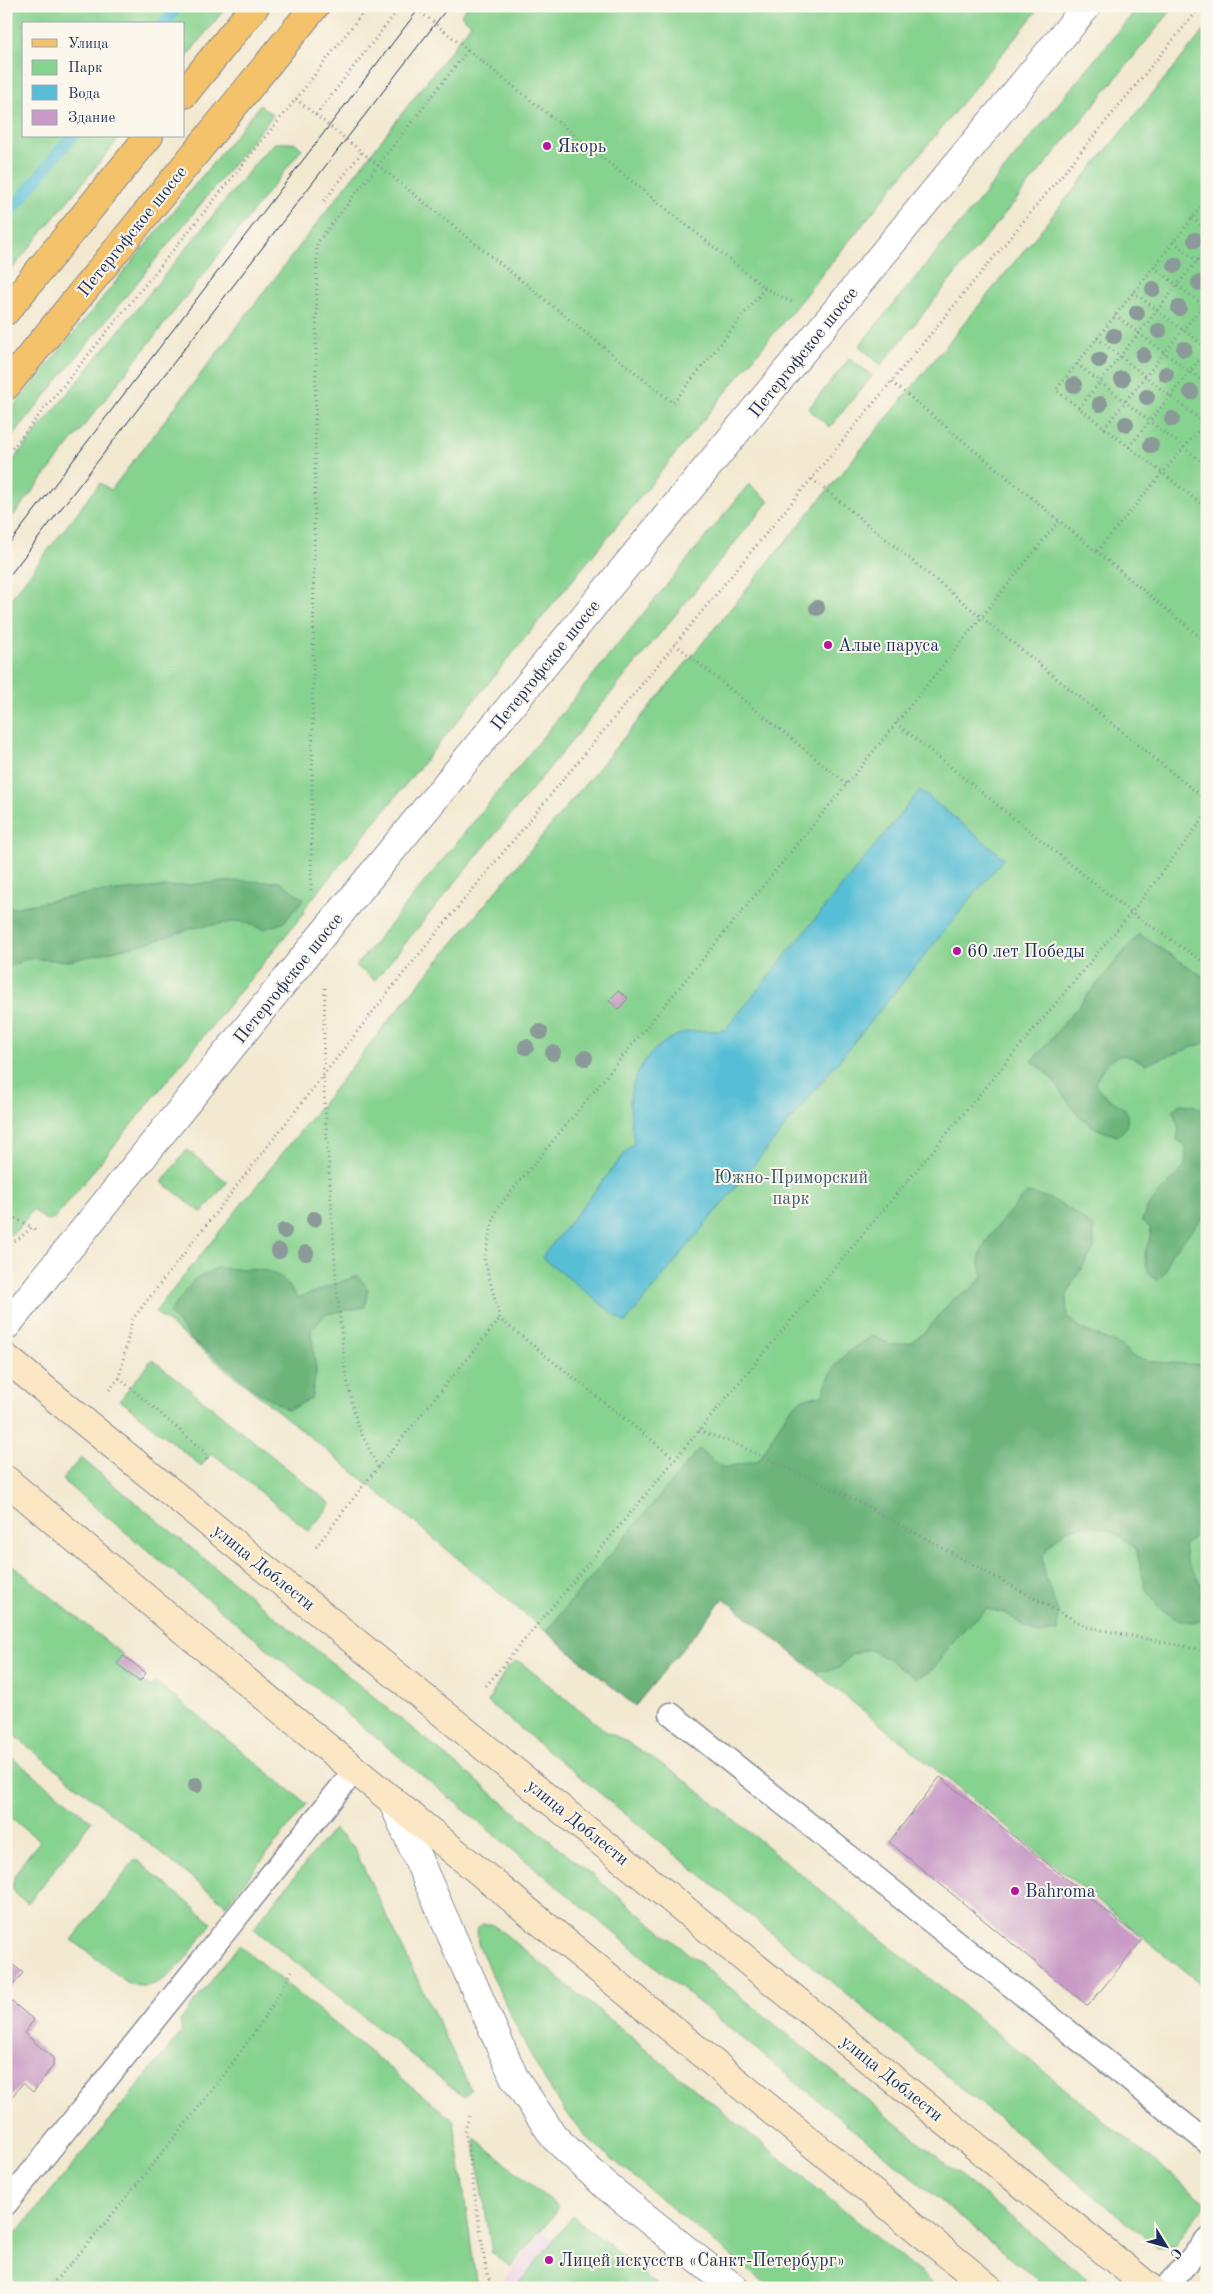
<svg xmlns="http://www.w3.org/2000/svg" width="1213" height="2294" font-family="'Old Standard TT',serif">
  <style>
    .built { fill: #edd0e8 }
    .green { fill: #86d28f; stroke: #508076 }
    .forest { fill: #6cb47a; stroke: #44726c }
    .water { fill: #57bed5; stroke: #39769a }
    .lines { fill: none; stroke-linecap: round; stroke-linejoin: round }
    .stream { stroke: #57bed5; stroke-width: 12 }
    .building { fill: #c89ac5 }
    .service-casing { stroke: #878c98; stroke-width: 25 }
    .minor-casing { stroke: #878c98; stroke-width: 30 }
    .tertiary-casing { stroke: #878c98; stroke-width: 30 }
    .secondary-casing { stroke: #878c98; stroke-width: 30 }
    .primary-casing { stroke: #878c98; stroke-width: 30 }
    .path { stroke: #878c98; stroke-width: 3; stroke-dasharray: 1 4; stroke-linecap: butt }
    .service { stroke: #fff; stroke-width: 22 }
    .minor { stroke: #fff; stroke-width: 28 }
    .tertiary { stroke: #fff; stroke-width: 28 }
    .secondary { stroke: #fbe7c3; stroke-width: 28 }
    .primary { stroke: #f4c26a; stroke-width: 28 }
    .tram { stroke: #1b2f5e; stroke-width: 1 }
    .tree { fill: #8b9998 }
    .poi-dot { fill: #b5179e; stroke: #fbf7ec; stroke-width: 2 }
    .labels { text-anchor: middle; stroke-width: 4; stroke-linejoin: round; paint-order: stroke }
    .poi-label { font-size: 18px; fill: #1b2f5e; stroke: #fbf7ec; text-anchor: start }
    .street-label { font-size: 18px; fill: #1b2f5e; stroke: #fbf7ec }
    .park-label { font-size: 18px; fill: #36586a; stroke: #fbf7ec }
  </style>
  <rect width="100%" height="100%" fill="#fbf7ec"/>
  <filter id="ink" filterUnits="userSpaceOnUse"><feTurbulence type="fractalNoise" baseFrequency=".02" numOctaves="2"/><feDisplacementMap in="SourceGraphic" scale="10" xChannelSelector="R" yChannelSelector="G"/><feConvolveMatrix kernelMatrix="1 2 1 2 8 2 1 2 1" color-interpolation-filters="sRGB"/></filter>
  <filter id="wash" filterUnits="userSpaceOnUse"><feTurbulence type="fractalNoise" baseFrequency=".0096" numOctaves="4" result="noise"/><feDisplacementMap in="SourceGraphic" scale="20" xChannelSelector="R" yChannelSelector="G"/><feGaussianBlur stdDeviation="1.12" result="paint"/><feColorMatrix in="noise" values="0 0 0 0 0 0 0 0 0 0 0 0 0 0 0 0 0 1.4 0 .05"/><feComposite in="paint" operator="in"/></filter>
  <g filter="url(#wash)">
    <rect width="100%" height="100%" fill="#f3e9d1"/>
    <path class="built" d="M543 2232 613 2288H497Z"/>
    <path class="green" d="M6 6H227L184 60V24H24V136H121L6 276Z
      M468 6H1041L304 909V913L55 1218 47 1221 33 1210 16 1231 6 1237V605L100 483 111 490 471 24 461 15Z
      M1139 6H1175L881 365 859 346Z
      M1207 27V1989L724 1598 635 1706 366 1482 155 1312 403 1003 691 657Z
      M260 105 273 115 6 444V416Z
      M275 143H296L302 149 6 525V469L264 153Z
      M850 358 872 376 830 427 808 409Z
      M749 484 769 501 375 980 356 966Z
      M187 1150 227 1182 202 1213 162 1182Z
      M152 1359 331 1504 309 1531 212 1453 201 1466 120 1400Z
      M81 1458 1098 2288H1047L62 1480Z
      M6 1560 123 1655 118 1661 150 1687 156 1682 307 1804 226 1905 6 1729Z
      M515 1662H520L607 1732 624 1740 684 1779 1207 2204 1174 2245 1157 2247 488 1702 506 1669Z
      M6 1753 92 1821 28 1903C24 1900 18 1897 15 1893 5 1879 32 1852 40 1841L6 1814Z
      M333 1829 353 1846 471 2090 464 2097 253 1928Z
      M136 1859 212 1923C192 1948 166 1999 128 1983L72 1940Z
      M483 1924H491L500 1930 939 2288H770L590 2141C540 2087 513 2019 482 1953L478 1944 477 1928Z
      M239 1945 454 2121 477 2288H6V2246L182 2032 180 2021Z
      M474 2137 559 2208 511 2267 492 2253Z
      M573 2216 661 2288H515Z"/>
    <path class="forest" d="M235 881 280 882 304 899 283 923 263 929 240 921 193 928 147 943 69 961 27 958 6 969V909L92 893Z
      M1139 934 1207 979V1042L1146 1064C1141 1062 1134 1057 1128 1056 1111 1052 1100 1070 1095 1084L1101 1093 1126 1110C1129 1122 1127 1128 1118 1136 1063 1122 1072 1089 1032 1061Z
      M1180 1104 1192 1105 1207 1111V1213L1170 1255 1165 1273 1158 1280 1150 1276C1148 1269 1145 1262 1145 1255 1146 1243 1153 1238 1150 1227L1142 1221C1148 1198 1172 1184 1185 1166L1186 1145 1177 1140 1179 1130 1173 1110Z
      M1027 1193C1057 1197 1071 1210 1094 1228V1249L1074 1280 1066 1297 1067 1317 1081 1329 1120 1345 1134 1357 1154 1362 1207 1365V1534L1198 1533 1184 1546C1187 1569 1190 1563 1199 1581 1206 1593 1207 1605 1207 1619L1193 1623 1174 1618 1157 1605 1146 1589 1136 1549 1122 1537 1105 1528 1085 1525 1066 1530 1053 1542 1042 1557 1045 1576 1058 1612 1057 1631 1037 1634 1005 1613 987 1609 958 1635 933 1669 917 1679 886 1658 868 1649 851 1655 839 1668 816 1672 724 1598 635 1706 546 1631 699 1449 723 1468 759 1460 787 1412 802 1399 822 1395C833 1364 844 1351 873 1336L891 1345 911 1342 926 1331 952 1300 970 1290 983 1277C982 1271 979 1263 980 1257 981 1242 1016 1204 1027 1193Z
      M217 1268C235 1270 265 1266 280 1277 287 1282 293 1292 298 1298L357 1276 368 1288 365 1307 326 1314 311 1329 316 1372 311 1399 288 1410 254 1389 223 1362 193 1341 169 1313 195 1279Z"/>
    <path class="water" d="M920 790 1004 858 625 1323 542 1257 634 1142C633 1130 630 1119 630 1107 630 1074 651 1044 683 1033 697 1029 711 1032 725 1030Z"/>
    <g class="lines">
      <path class="stream" d="M164 24 178 6
        M6 217 72 136"/>
    </g>
    <g id="blocks">
      <path class="building" d="M618 991 628 998 619 1009 609 1001Z
        M124 1656 146 1673 140 1681 117 1664Z
        M940 1777 1142 1940 1088 2006 889 1842Z
        M6 1959 23 1973 6 1994Z
        M6 1997 34 2020 24 2033 53 2058V2066L33 2092 23 2083 6 2104Z"/>
    </g>
  </g>
  <g filter="url(#ink)">
    <use href="#blocks" fill-opacity="0" stroke="#878c98" stroke-width="1"/>
    <g class="lines">
      <defs>
        <path id="service" d="M671 1714 1207 2142
          M6 2204 355 1770
          M1165 2288 1207 2240"/>
        <path id="minor" d="M392 1800 514 2077 554 2137 605 2185 734 2288"/>
        <path id="tertiary" d="M6 1326 318 940 1087 6"/>
        <path id="secondary" d="M6 1358 1150 2288
          M6 1480 181 1628 989 2288"/>
        <path id="primary" d="M184 94 255 6
          M6 311 149 136
          M6 386 315 6"/>
      </defs>
      <use href="#service" class="service-casing"/>
      <use href="#minor" class="minor-casing"/>
      <use href="#tertiary" class="tertiary-casing"/>
      <use href="#secondary" class="secondary-casing"/>
      <use href="#primary" class="primary-casing"/>
      <path class="path" d="M413 6 765 288 795 304
        M296 99 673 403 765 288
        M316 115 401 6
        M1207 200 1056 390 1207 508
        M324 201 362 152
        M1192 218 1207 229
        M1173 242 1207 268
        M1154 267 1207 308
        M1133 292 1207 348
        M1115 315 1207 385
        M1097 338 1207 425
        M1077 364 1207 466
        M892 382 1207 643
        M1079 408 1207 248
        M1104 428 1207 300
        M1129 447 1207 350
        M6 456 296 99 368 6
        M812 479 1207 801
        M1097 551 1207 420
        M675 644 847 784
        M896 723 1131 913 1207 964
        M311 890 317 243 468 50
        M325 988 323 1076 336 1279 345 1371 357 1424 378 1467
        M6 1214 32 1227
        M6 1246 21 1237 32 1227 37 1231
        M119 1378 204 1451 207 1460
        M109 1390 119 1378 132 1320 389 991 1201 6
        M699 1431 731 1442 840 1492 1087 1627 1207 1651
        M675 1459 500 1319 484 1258 496 1210 847 784 1059 521
        M316 1547 366 1482 500 1319
        M486 1686 1131 913 1207 814
        M469 2116 465 2130 486 2270 493 2288
        M48 2288C89 2245 124 2200 161 2154 208 2096 256 2037 292 1971
        M482 2288 489 2280"/>
      <use href="#service" class="service"/>
      <use href="#minor" class="minor"/>
      <use href="#tertiary" class="tertiary"/>
      <use href="#secondary" class="secondary"/>
      <use href="#primary" class="primary"/>
      <path class="tram" d="M6 548 421 6
        M6 580 449 6"/>
    </g>
    <g class="tree">
      <circle cx="1195" cy="240" r="8"/>
      <circle cx="1175" cy="265" r="8"/>
      <circle cx="1199" cy="283" r="8"/>
      <circle cx="1153" cy="289" r="8"/>
      <circle cx="1179" cy="308" r="8"/>
      <circle cx="1137" cy="313" r="8"/>
      <circle cx="1159" cy="331" r="8"/>
      <circle cx="1114" cy="336" r="8"/>
      <circle cx="1184" cy="349" r="8"/>
      <circle cx="1143" cy="355" r="8"/>
      <circle cx="1099" cy="360" r="8"/>
      <circle cx="1166" cy="374" r="8"/>
      <circle cx="1122" cy="379" r="8"/>
      <circle cx="1074" cy="385" r="8"/>
      <circle cx="1191" cy="392" r="8"/>
      <circle cx="1147" cy="397" r="8"/>
      <circle cx="1100" cy="404" r="8"/>
      <circle cx="1172" cy="419" r="8"/>
      <circle cx="1126" cy="424" r="8"/>
      <circle cx="1151" cy="445" r="8"/>
      <circle cx="817" cy="608" r="8"/>
      <circle cx="540" cy="1032" r="8"/>
      <circle cx="526" cy="1047" r="8"/>
      <circle cx="553" cy="1053" r="8"/>
      <circle cx="585" cy="1058" r="8"/>
      <circle cx="314" cy="1219" r="8"/>
      <circle cx="284" cy="1231" r="8"/>
      <circle cx="279" cy="1251" r="8"/>
      <circle cx="306" cy="1253" r="8"/>
      <circle cx="196" cy="1785" r="8"/>
    </g>
  </g>
  <g class="poi-dot">
    <circle cx="547" cy="146" r="5"/>
    <circle cx="828" cy="645" r="5"/>
    <circle cx="957" cy="951" r="5"/>
    <circle cx="1015" cy="1891" r="5"/>
    <circle cx="549" cy="2260" r="5"/>
  </g>
  <g class="labels">
    <g class="poi-label">
      <text x="557" y="152">Якорь</text>
      <text x="838" y="651">Алые паруса</text>
      <text x="967" y="957">60 лет Победы</text>
      <text x="1025" y="1897">Bahroma</text>
      <text x="559" y="2266">Лицей искусств «Санкт-Петербург»</text>
    </g>
    <g class="street-label">
      <text transform="translate(132 231) rotate(-51)" y="6">Петергофское шоссе</text>
      <text transform="translate(803 352) rotate(-51)" y="6">Петергофское шоссе</text>
      <text transform="translate(545 665) rotate(-51)" y="6">Петергофское шоссе</text>
      <text transform="translate(288 978) rotate(-51)" y="6">Петергофское шоссе</text>
      <text transform="translate(264 1567) rotate(39)" y="6">улица Доблести</text>
      <text transform="translate(578 1822) rotate(39)" y="6">улица Доблести</text>
      <text transform="translate(892 2078) rotate(39)" y="6">улица Доблести</text>
    </g>
    <g class="park-label">
      <text x="791" y="1183">Южно-Приморский<tspan x="791" dy="21">парк</tspan></text>
    </g>
  </g>
  <rect width="1213" height="2294" fill="none" stroke="#fbf7ec" stroke-width="25"/>
  <rect x="22" y="22" width="162" height="115" fill="#fbf7ec" stroke="#a1a7b3"/>
  <rect x="32" y="39" width="25" height="8" fill="#f4c26a" stroke="#a1a7b3"/>
  <text x="68" y="48" font-size="15" fill="#1b2f5e">Улица</text>
  <rect x="32" y="60" width="25" height="15" fill="#86d28f" stroke="#a1a7b3"/>
  <text x="68" y="72" font-size="15" fill="#1b2f5e">Парк</text>
  <rect x="32" y="85" width="25" height="15" fill="#57bed5" stroke="#a1a7b3"/>
  <text x="68" y="98" font-size="15" fill="#1b2f5e">Вода</text>
  <rect x="32" y="110" width="25" height="15" fill="#c89ac5" stroke="#a1a7b3"/>
  <text x="68" y="122" font-size="15" fill="#1b2f5e">Здание</text>
  <g transform="translate(1166 2246) rotate(127)" stroke="#fbf7ec" stroke-width="4" paint-order="stroke">
  <path d="M0-4L9 19L0 12L-9 19Z" fill="#1b2f5e"/>
  <text y="-8" font-size="14" font-weight="bold" text-anchor="middle" fill="#1b2f5e">С</text>
  </g>
</svg>
